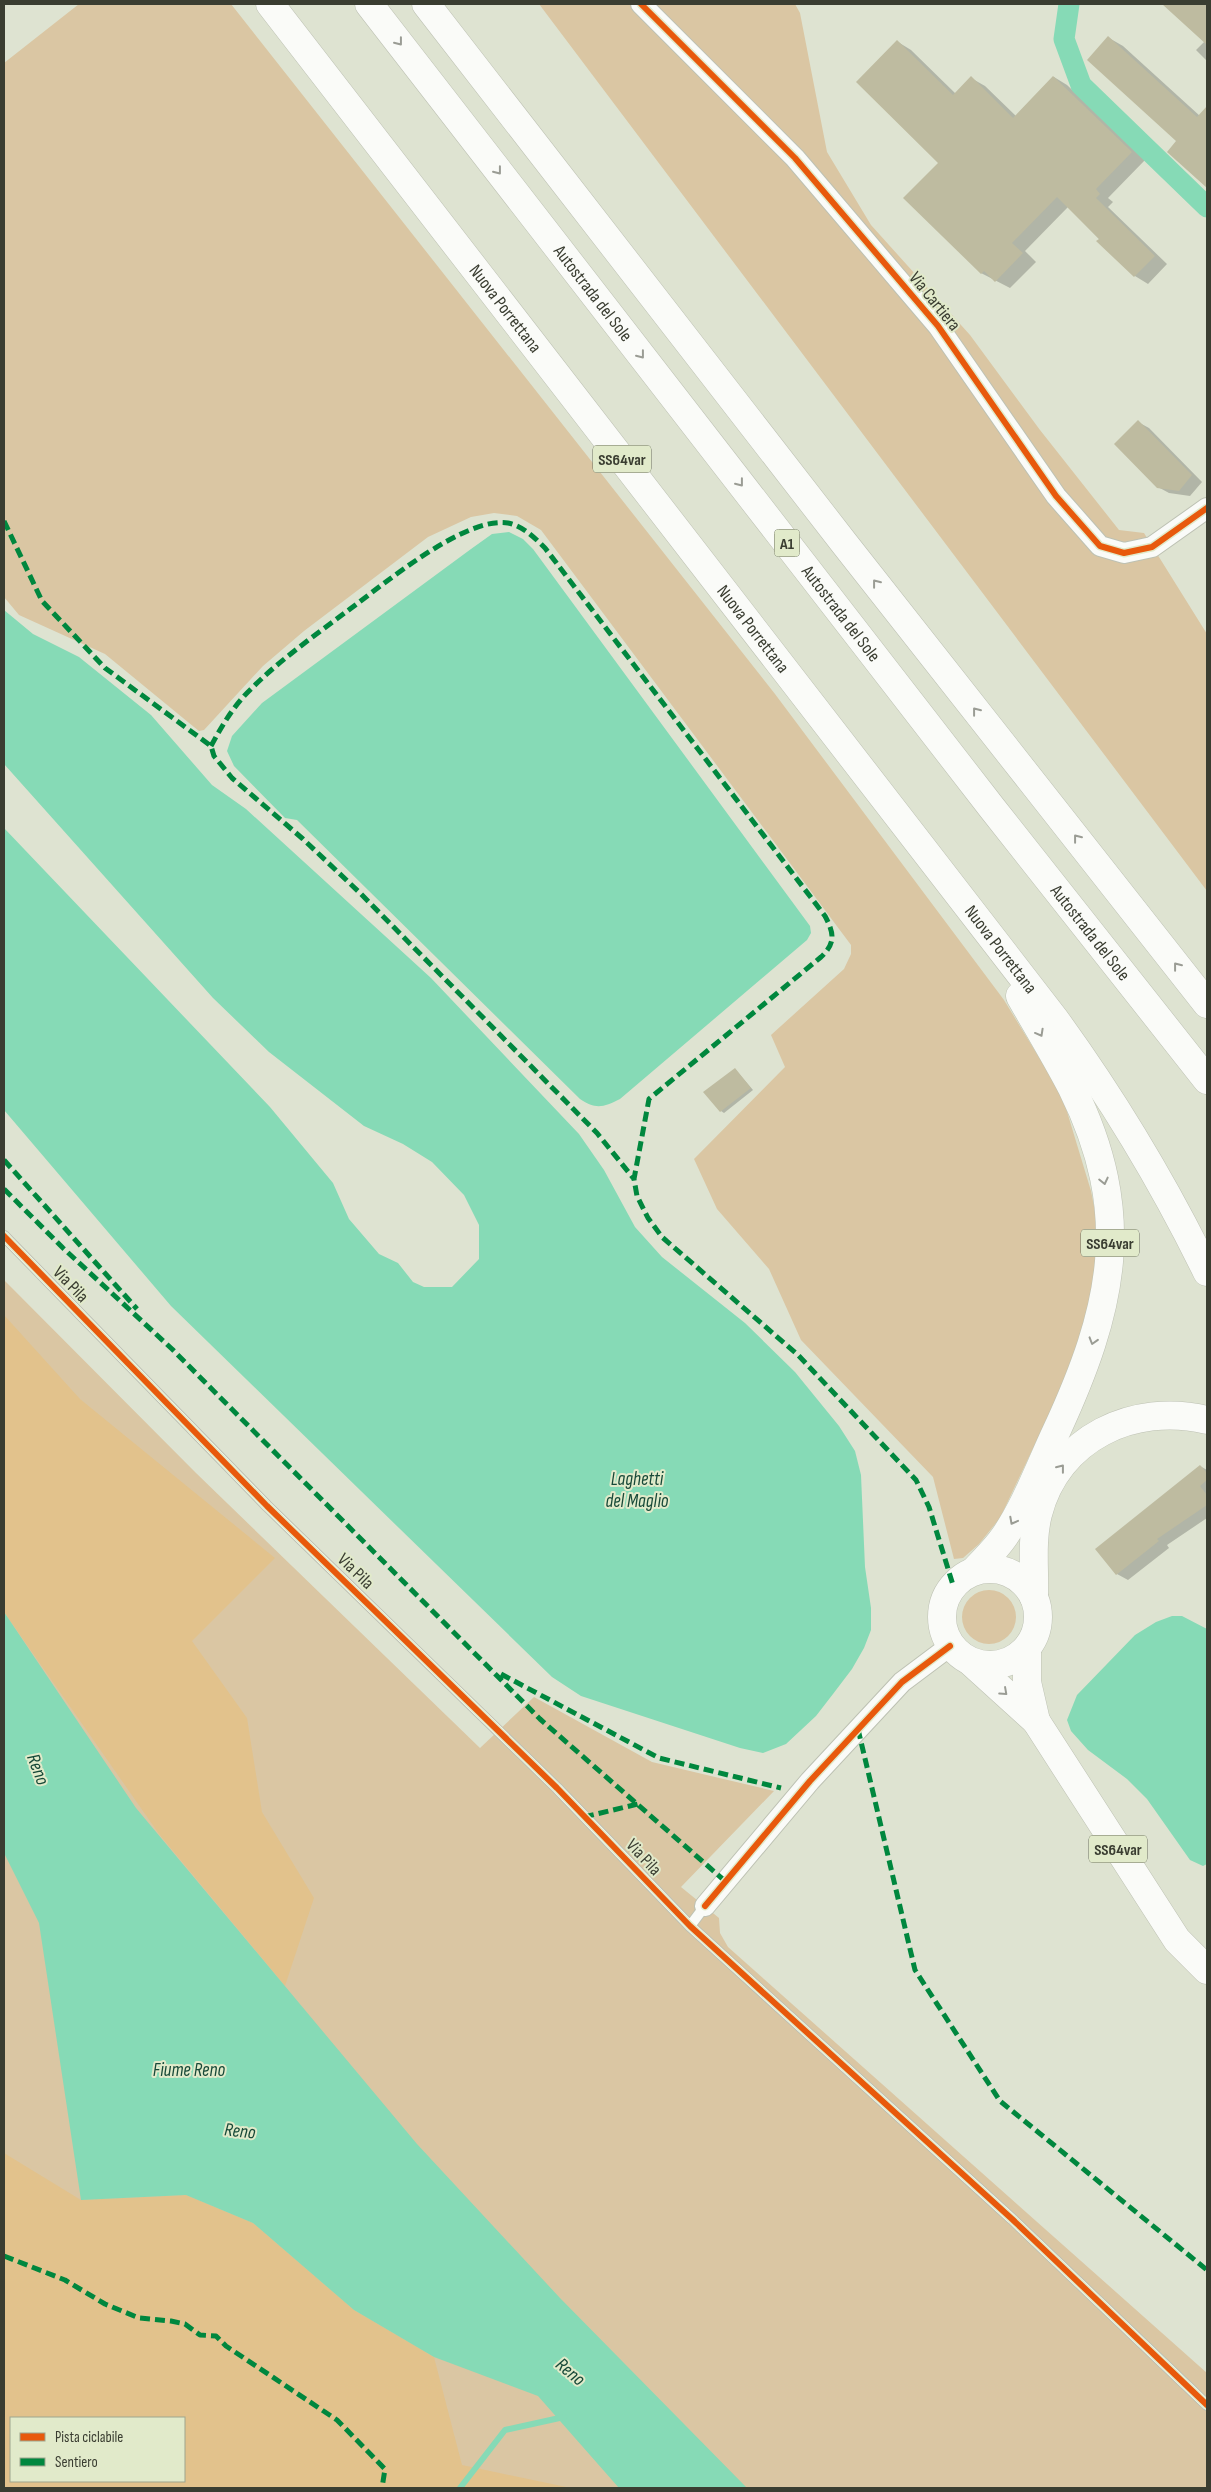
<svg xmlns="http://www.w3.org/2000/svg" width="1211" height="2492" font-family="'Sofia Sans Condensed',sans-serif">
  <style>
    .green { fill: #dac6a3; fill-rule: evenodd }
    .forest { fill: #e2c28c; fill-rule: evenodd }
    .water { fill: #86dab6 }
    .shadow { fill: #0003 }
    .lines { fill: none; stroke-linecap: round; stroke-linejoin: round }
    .stream { stroke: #86dab6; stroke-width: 6 }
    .canal { stroke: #86dab6; stroke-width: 21 }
    .building { fill: #bebba0 }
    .lane-casing { stroke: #bdc1b3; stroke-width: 12 }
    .street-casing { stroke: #bdc1b3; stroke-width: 22 }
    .highway-casing { stroke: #bdc1b3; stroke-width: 29 }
    .lane { stroke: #fafbf8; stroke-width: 10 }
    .street { stroke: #fafbf8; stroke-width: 20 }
    .highway { stroke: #fafbf8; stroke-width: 28 }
    .quiet { stroke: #00873e; stroke-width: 5; stroke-dasharray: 10 5; stroke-linecap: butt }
    .cycleway-casing { stroke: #e1eaca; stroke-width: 9 }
    .cycleway { stroke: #e8590c; stroke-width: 6 }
    .oneway { stroke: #9a9c94 }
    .labels { text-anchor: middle; stroke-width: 4; stroke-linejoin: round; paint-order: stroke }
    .shield { fill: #e1eaca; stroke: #6c715f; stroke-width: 1 }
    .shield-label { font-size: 16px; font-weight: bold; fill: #3a3d31 }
    .street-label { font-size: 18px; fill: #3a3d31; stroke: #e1eaca }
    .water-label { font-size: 19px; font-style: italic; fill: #174938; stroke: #e1eaca }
  </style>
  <rect width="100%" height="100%" fill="#dee3d1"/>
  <path class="green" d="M79 4H231L775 694 1004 1000 1062 1095 1091 1191 1097 1221 1095 1278 1073 1364 1000 1518 979 1544 963 1558 954 1559 933 1477 801 1340 769 1269 717 1209 694 1159 785 1067 771 1035 844 969 851 954V945L541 530 517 516 494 513 471 517 428 537 304 631 263 666 204 730 199 731 194 727 105 654 19 615 4 597V63Z
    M539 4H795L800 13 827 152 871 225 970 335 1040 430 1119 530 1144 533 1207 634V891Z
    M4 1280 196 1473 480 1748 534 1697 652 1762 774 1791 681 1887 719 1918 720 1933 728 1947 1207 2373V2488H4ZM11 2418H184V2481H11Z
    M962 1617a27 27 0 1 1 54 0a27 27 0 1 1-54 0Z"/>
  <path class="forest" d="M4 1315 80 1399 275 1558 192 1641 247 1718 262 1812 314 1898 285 1986 159 1834 4 1612Z
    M4 2153 81 2200 186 2195 253 2223 354 2310 434 2357 462 2465 571 2488H4ZM11 2418H184V2481H11Z"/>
  <path class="water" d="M509 532 523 539 533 549 810 926 811 933 807 940 620 1099C604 1107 596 1110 580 1099L297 820 285 818 234 766 227 751 232 736 262 703 471 549 492 534Z
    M4 610 33 634 79 657 151 715 212 785 246 809 431 978 579 1134 604 1170 635 1227 662 1257 745 1323 795 1372 839 1426 855 1451 861 1475 865 1567 871 1608V1630L864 1648 852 1669 833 1694 816 1716 786 1744 763 1753 740 1748 581 1696 552 1677 171 1306 4 1110V828L270 1107 333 1183 349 1219 379 1254 398 1263 413 1282 424 1287H452L479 1259V1225L464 1195 432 1162 403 1144 364 1126 269 1052 213 998 4 764Z
    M4 1612 136 1808 417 2144 560 2298 747 2488H619L538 2396 434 2357 354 2310 253 2223 186 2195 81 2200 39 1923 4 1853Z
    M1172 1616H1182L1207 1629V1864L1203 1866 1190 1860 1147 1799 1127 1779 1088 1750 1071 1731 1067 1720 1077 1695 1135 1635 1156 1622Z"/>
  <path class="shadow" d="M1164 4H1207V61L1196 50 1205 41Z
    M1109 38 1123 46 1200 116 1207 108V186L1169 151 1178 141Z
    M898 42 911 50 956 94 971 78 985 86 1016 116 1054 77 1067 85 1145 160 1108 198 1113 202 1108 207 1167 264 1148 284 1135 276 1068 207 1025 251 1036 262 1010 288 981 273Z
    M1138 422 1149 428 1202 482 1190 496 1169 493 1158 487Z
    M735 1069 753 1090 724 1113 721 1111Z
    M1200 1466 1207 1470V1518L1167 1545 1169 1548 1128 1580 1117 1574 1097 1549Z"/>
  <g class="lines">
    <path class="stream" d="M460 2488 505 2430 564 2417"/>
    <path class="canal" d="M1069 4 1064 39 1081 85 1207 207"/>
  </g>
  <path class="building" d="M1162 4H1207V45Z
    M1108 36 1197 117 1207 106V188L1167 152 1176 141 1087 60Z
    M897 40 953 95 971 76 1013 118 1053 76 1132 152 1096 189 1100 194 1096 198 1155 256 1134 277 1096 241 1099 239 1057 197 1012 243 1023 253 995 282 984 271 981 274 903 198 938 163 856 82Z
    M1138 420 1192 475 1179 491 1157 488 1114 444Z
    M735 1068 751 1088 720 1112 703 1092Z
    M1200 1465 1207 1473V1480L1200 1486 1207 1495V1505L1157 1539 1159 1541 1116 1575 1095 1549Z"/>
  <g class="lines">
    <defs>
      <path id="lane" d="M4 1236 267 1506 557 1788 690 1926 1012 2219 1207 2405
        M690 1926 705 1906"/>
      <path id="street" d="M641 4 795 158 938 326 1056 496 1100 546 1124 553 1152 547 1207 508
        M705 1906 810 1781 902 1682 950 1646"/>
      <g id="highway">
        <path id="s1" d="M270 4 1054 1018C1113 1099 1163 1182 1207 1272"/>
        <path id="s2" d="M369 4 992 808 1207 1080"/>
        <path d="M426 4 844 543 1207 1004"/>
        <circle cx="990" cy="1617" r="48"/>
        <path d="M974 1571C984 1560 995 1550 1004 1537 1024 1509 1041 1464 1056 1432 1113 1309 1135 1215 1072 1088 1056 1057 1037 1026 1020 996"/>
        <path d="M1034 1597C1035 1570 1031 1541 1038 1514 1057 1438 1134 1402 1207 1420"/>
        <path d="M1027 1648V1682L1036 1721"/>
        <path d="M972 1663 1036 1721 1177 1940 1207 1970"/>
      </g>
    </defs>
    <use href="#lane" class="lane-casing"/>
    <use href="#street" class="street-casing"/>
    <use href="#highway" class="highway-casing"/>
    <use href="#lane" class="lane"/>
    <use href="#street" class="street"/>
    <use href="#highway" class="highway"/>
    <path class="quiet" d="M4 521 42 601 105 668 211 746 214 756 232 778 303 839 359 892 597 1133 634 1179
      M211 746C223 724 234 705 252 688 282 658 317 634 350 609 384 584 465 516 508 523 523 526 535 538 545 548L825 916C834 933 836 943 821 957L649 1099 634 1179 637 1196 648 1218 662 1237 798 1355 916 1480 929 1507 953 1585
      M4 1160 137 1309
      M4 1189 63 1248 172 1349 540 1719 725 1881
      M501 1674 659 1758 781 1788
      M858 1729 915 1970 1000 2101 1207 2270
      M584 1817 638 1804
      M4 2256 65 2280 105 2304 139 2318 171 2321 185 2324 200 2335 216 2336 226 2346 337 2420 385 2469 382 2488"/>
    <defs>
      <path id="cycleway" d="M641 4 795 158 938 326 1056 496 1100 546 1124 553 1152 547 1207 508
        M4 1236 267 1506 557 1788 690 1926 1012 2219 1207 2405
        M705 1906 810 1781 902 1682 950 1646"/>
    </defs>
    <use href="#cycleway" class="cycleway-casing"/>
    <use href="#cycleway" class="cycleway"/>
  </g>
  <defs><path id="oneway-chevron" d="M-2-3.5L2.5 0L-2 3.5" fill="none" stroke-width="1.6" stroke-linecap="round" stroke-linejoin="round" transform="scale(1.25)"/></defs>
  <g class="oneway">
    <use href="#oneway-chevron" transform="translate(399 42) rotate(52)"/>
    <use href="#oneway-chevron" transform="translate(498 171) rotate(52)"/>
    <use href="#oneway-chevron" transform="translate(641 355) rotate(52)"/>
    <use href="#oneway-chevron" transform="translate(740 483) rotate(52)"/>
    <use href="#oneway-chevron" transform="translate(876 583) rotate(-128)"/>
    <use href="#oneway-chevron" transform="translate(976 711) rotate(-128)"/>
    <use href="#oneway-chevron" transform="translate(1077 838) rotate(-128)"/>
    <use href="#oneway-chevron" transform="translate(1177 966) rotate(-128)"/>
    <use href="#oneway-chevron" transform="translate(1040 1033) rotate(61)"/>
    <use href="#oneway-chevron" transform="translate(1104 1181) rotate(77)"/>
    <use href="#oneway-chevron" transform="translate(1093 1341) rotate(107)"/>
    <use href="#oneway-chevron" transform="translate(1061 1468) rotate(-52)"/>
    <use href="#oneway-chevron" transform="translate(1013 1521) rotate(118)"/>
    <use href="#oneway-chevron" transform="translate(1004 1692) rotate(42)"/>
  </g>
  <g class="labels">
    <g class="shield">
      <rect x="593" y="445.5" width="58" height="27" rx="4"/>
      <rect x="774.5" y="529.5" width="25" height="27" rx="4"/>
      <rect x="1081" y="1229.5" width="58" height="27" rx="4"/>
      <rect x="1089" y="1835.5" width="58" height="27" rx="4"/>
    </g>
    <g class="shield-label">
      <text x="622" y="465">SS64var</text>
      <text x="787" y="549">A1</text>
      <text x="1110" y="1249">SS64var</text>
      <text x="1118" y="1855">SS64var</text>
    </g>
    <g class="street-label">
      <text dy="6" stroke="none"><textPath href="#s2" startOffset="366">Autostrada del Sole</textPath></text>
      <text transform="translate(935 301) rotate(51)" y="6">Via Cartiera</text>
      <text dy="6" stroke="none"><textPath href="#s1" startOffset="385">Nuova Porrettana</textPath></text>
      <text dy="6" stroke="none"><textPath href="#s2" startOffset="771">Autostrada del Sole</textPath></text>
      <text dy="6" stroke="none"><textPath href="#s1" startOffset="790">Nuova Porrettana</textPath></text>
      <text dy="6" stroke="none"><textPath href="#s2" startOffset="1176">Autostrada del Sole</textPath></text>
      <text dy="6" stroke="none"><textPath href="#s1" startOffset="1195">Nuova Porrettana</textPath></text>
      <text transform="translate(71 1284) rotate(46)" y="6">Via Pila</text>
      <text transform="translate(356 1571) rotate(44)" y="6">Via Pila</text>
      <text transform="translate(644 1857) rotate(47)" y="6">Via Pila</text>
    </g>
    <g class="water-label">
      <text x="637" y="1485">Laghetti<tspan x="637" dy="22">del Maglio</tspan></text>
      <text transform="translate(39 1769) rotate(69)" y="7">Reno</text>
      <text x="189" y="2076">Fiume Reno</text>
      <text transform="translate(240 2130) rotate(6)" y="7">Reno</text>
      <text transform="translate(571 2371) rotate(40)" y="7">Reno</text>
    </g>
  </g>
  <rect width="1211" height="2492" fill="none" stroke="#3a3d31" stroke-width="10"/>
  <rect x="10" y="2417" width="175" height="65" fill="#e1eaca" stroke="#9ea58d"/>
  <rect x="20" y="2433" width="25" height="8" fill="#e8590c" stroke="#9ea58d"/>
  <text x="55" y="2442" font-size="15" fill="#3a3d31">Pista ciclabile</text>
  <rect x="20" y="2458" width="25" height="8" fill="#00873e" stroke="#9ea58d"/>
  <text x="55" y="2467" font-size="15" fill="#3a3d31">Sentiero</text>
</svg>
